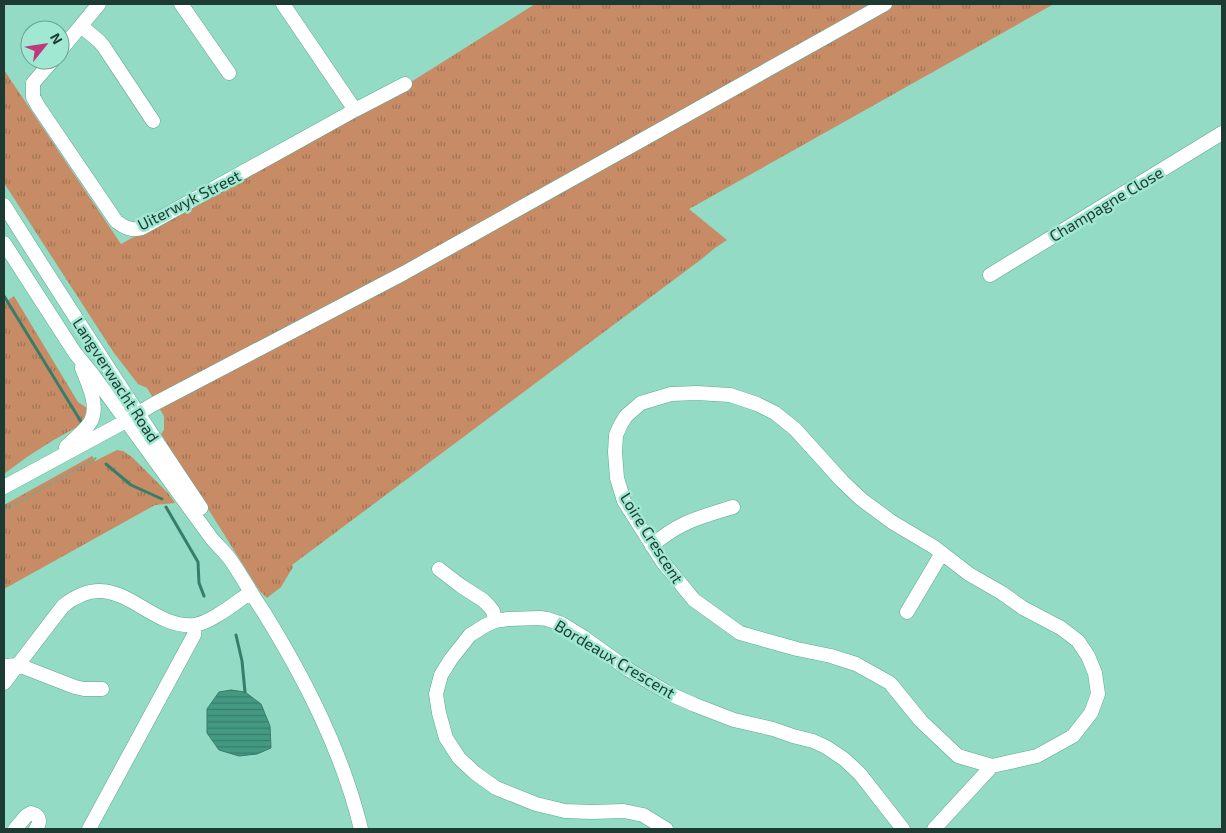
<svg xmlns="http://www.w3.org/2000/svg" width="1226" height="833" font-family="'Exo 2',sans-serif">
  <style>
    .grass { fill: url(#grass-tufts) }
    .water { fill: url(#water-rules); stroke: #387d6a }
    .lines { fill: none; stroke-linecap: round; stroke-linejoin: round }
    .stream { stroke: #387d6a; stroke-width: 3 }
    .minor-casing { stroke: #5fa792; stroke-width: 15 }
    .path { stroke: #6ea997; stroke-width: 2; stroke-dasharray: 2.5 4; stroke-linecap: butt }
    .minor { stroke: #fff; stroke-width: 14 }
    .labels { text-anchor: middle; stroke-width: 5; stroke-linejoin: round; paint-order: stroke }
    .street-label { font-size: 16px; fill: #1d3b32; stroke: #a0e8d2 }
  </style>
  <defs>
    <pattern id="grass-tufts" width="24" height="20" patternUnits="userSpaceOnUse" patternTransform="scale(1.25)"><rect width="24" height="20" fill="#c78c66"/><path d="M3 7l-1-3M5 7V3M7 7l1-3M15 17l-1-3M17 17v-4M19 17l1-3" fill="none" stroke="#a17455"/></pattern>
    <pattern id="water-rules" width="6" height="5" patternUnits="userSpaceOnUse" patternTransform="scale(1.25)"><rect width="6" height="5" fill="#449982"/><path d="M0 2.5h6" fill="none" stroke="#387e6b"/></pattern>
  </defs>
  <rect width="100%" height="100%" fill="#93dbc5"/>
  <path class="grass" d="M535 4H1054L689 209 727 240 715 248 703 258 292 565 293 567 281 587 267 598 259 590 161 434 164 430V416L147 388 138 384 114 353 4 183V70L121 244 406 85Z
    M14 296 78 402 87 408 84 419 77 427 52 441 27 457 4 474V303Z
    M117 450 123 451 132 457 168 493 175 503 155 505 4 589V505L92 456 95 461Z"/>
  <path class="water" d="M231 690 245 692 261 704 270 726 271 748 257 754 239 756 219 750 207 733V709L219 692Z"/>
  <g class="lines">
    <path class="stream" d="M4 296 83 425
      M106 464 131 485 162 499
      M166 507 198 562 199 583 204 596
      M236 635 242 661 245 692"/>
    <defs>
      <path id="minor" d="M181 4 229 73
        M283 4 355 110
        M81 26 99 41 104 47 153 121
        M60 51 99 4
        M53 60 33 83V97L38 106 116 221C125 228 132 231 142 228L355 110 405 84
        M4 205C68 307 134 408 201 508
        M4 243 75 353 93 375 212 539C219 547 227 554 232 562 243 578 252 595 263 611 305 679 342 751 361 829
        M990 275 1222 133
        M697 393 730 395 757 404 775 413 795 429 842 481 861 499 892 522 934 547 969 574 1002 593 1023 608 1061 628 1078 641 1088 656 1095 673 1098 694 1091 713 1073 736 1037 756 992 766 958 756 921 721 890 683 856 664 831 656 797 649 740 633 694 600 662 561 624 501 617 478 615 452 616 435 621 424 626 416 641 403 671 394Z
        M66 447C73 440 86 430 91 421 99 405 88 384 82 368
        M4 487 126 421 152 405 404 273 885 4
        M652 546C678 522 701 517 733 507
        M439 569 461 586 483 600 489 606 493 611 495 621
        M907 612 942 553
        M4 666 18 665 75 687 84 689H102
        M4 683 63 606C117 562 145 629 194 625 211 623 236 602 251 592
        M15 829 26 816 31 813 36 815C41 820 39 824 36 829
        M89 829 194 635 195 625
        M666 829 643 815 624 811 591 812 565 811 536 804 496 788 475 773 459 758 446 738 439 713 436 694 441 675 451 659 470 635 486 625 495 621 508 619 540 618 547 619 562 624 583 637 629 670 670 694 695 705 734 720 773 729 793 736 813 741 826 747 844 759 860 774 903 829
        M934 829 992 766"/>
    </defs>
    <use href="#minor" class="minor-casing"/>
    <path class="path" d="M4 511 95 459 98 455"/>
    <use href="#minor" class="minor"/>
  </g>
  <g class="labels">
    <g class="street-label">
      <text transform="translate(189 200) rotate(-27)" y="6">Uiterwyk Street</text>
      <text transform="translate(1106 204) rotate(-31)" y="6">Champagne Close</text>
      <text transform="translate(116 380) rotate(57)" y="6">Langverwacht Road</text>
      <text transform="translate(652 538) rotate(58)" y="6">Loire Crescent</text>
      <text transform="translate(615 659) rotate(31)" y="6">Bordeaux Crescent</text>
    </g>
  </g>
  <rect width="1226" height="833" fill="none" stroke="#1d3b32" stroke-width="10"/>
  <g transform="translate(45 45) rotate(60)"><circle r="24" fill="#a0e8d2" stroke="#6ca392"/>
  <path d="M0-4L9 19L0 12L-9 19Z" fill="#bd387c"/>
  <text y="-8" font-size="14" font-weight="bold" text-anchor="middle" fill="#1d3b32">N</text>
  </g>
</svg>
